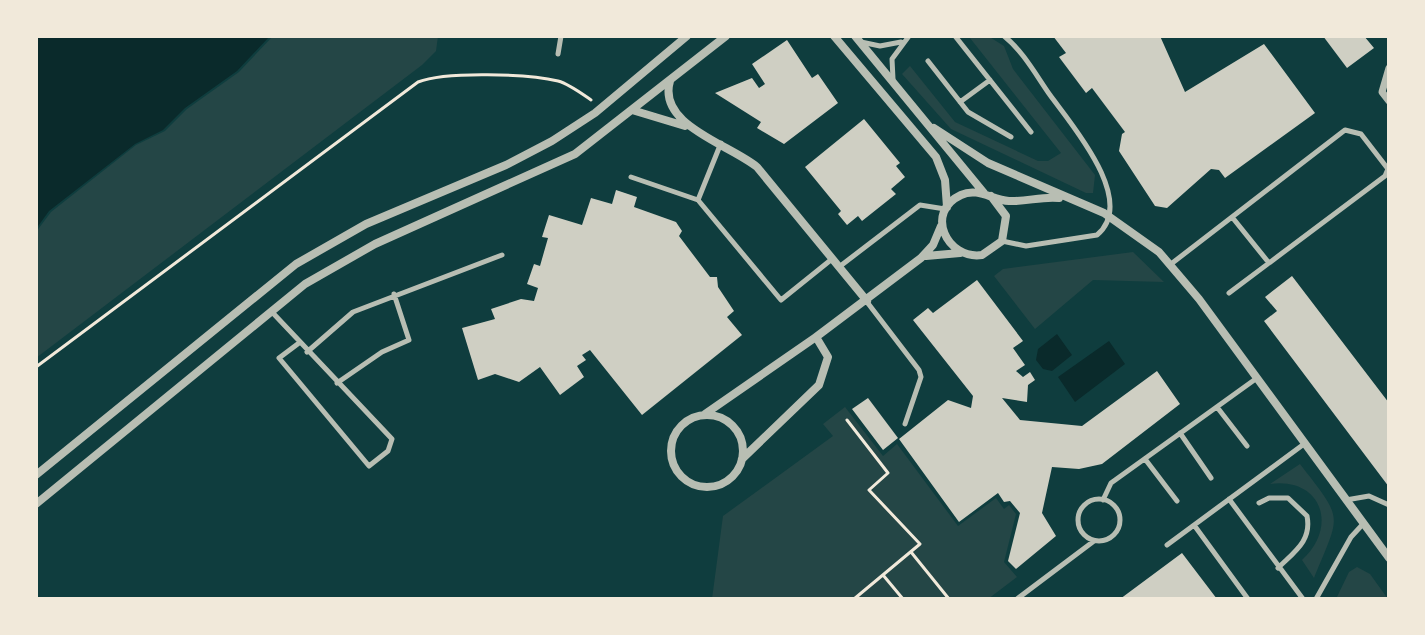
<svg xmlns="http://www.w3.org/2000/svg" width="1425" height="635" font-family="'PT Sans',sans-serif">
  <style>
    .green { fill: #244646 }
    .water { fill: #0a2a2b }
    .building { fill: #cfcfc3 }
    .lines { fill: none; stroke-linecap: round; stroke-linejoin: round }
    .path { stroke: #f1e9da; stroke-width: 3 }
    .service { stroke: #b8beb3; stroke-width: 5 }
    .pedestrian { stroke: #b8beb3; stroke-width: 7 }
    .minor { stroke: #b8beb3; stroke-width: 8 }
  </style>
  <rect width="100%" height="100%" fill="#0f3d3e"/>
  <path class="green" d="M273 36H438L436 51 422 65 36 358V232L51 212 136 145 165 131 187 109 239 72Z
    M976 36H988L1004 46 1013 69 1095 175 1093 193H1086L951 129 902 74 910 66 955 122 1038 161H1048L1061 153 970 38Z
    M1133 252 1164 282 1093 280 1035 329 994 276 1003 269Z
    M845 407 883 456 897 444 958 526 996 498 1004 509 1009 505 1016 514 1004 562 1017 577 988 599H712L723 516 833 436 823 424Z
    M1300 464C1344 521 1341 512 1314 578L1302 560C1339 526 1321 477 1270 484Z
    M1357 567 1370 574 1388 599H1336L1349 572Z"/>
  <path class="water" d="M36 36H270L237 71 185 108 163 130 135 144 49 211 36 229Z
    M1057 334 1072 355 1052 371 1043 369 1036 360 1038 349Z
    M1109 341 1125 364 1075 402 1058 377Z"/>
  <path class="building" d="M1053 36H1160L1185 92 1264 44 1315 113 1225 178 1219 170 1211 169 1167 208 1155 206 1119 151 1122 134 1125 132 1092 88 1086 93 1059 57 1066 53Z
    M1323 36H1364L1374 48 1347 68Z
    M787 40 812 78 818 74 838 103 784 144 757 128 761 122 715 93 752 78 759 88 765 84 752 64Z
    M864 119 900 163 896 166 905 177 891 189 896 194 862 221 858 216 847 225 838 214 841 211 805 167Z
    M616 190 637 197 634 207 676 222 682 231 679 236 710 277H717L718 287 734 311 727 317 742 335 642 415 590 350 582 355 586 360 577 366 584 377 560 395 540 367 519 382 495 374 478 380 462 328 495 319 491 309 521 299 534 301 538 288 527 284 534 264 540 266 548 238 542 237 549 215 582 225 591 198 612 204Z
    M1292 276 1389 403V487L1264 321 1277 311 1265 297Z
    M977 280 1023 341 1013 348 1025 365 1016 371 1023 377 1030 372 1035 380 1028 385 1027 402 1002 398 1020 420 1082 426 1157 371 1180 404 1102 464 1079 469 1052 467 1042 513 1056 536 1016 569 1008 561 1020 513 1010 501 1004 502 998 493 959 522 899 439 948 400 971 408 973 396 913 320 928 308 933 313Z
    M868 398 898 438 883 450 852 409Z
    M1182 553 1217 599H1120Z"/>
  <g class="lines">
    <path class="path" d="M36 367 418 82C446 71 528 74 558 81 569 84 581 93 591 100
      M847 420 888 473 869 490 920 544 854 599
      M911 552 949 599
      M883 575 903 599"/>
    <path class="service" d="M955 36 1031 132
      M861 42 880 46 901 42
      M558 54 561 36
      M928 61 968 112 1011 137
      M893 79 892 59 909 36
      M960 102 990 80
      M631 177 698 200 781 300 832 259
      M698 200 721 143
      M1002 241 1026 246 1097 235C1138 201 1071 124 1050 95 1036 75 1023 51 1004 36
      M1171 264 1232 217
      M839 267 920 205 945 209
      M1229 293 1385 176 1388 169 1361 134 1345 130 1232 217 1269 263
      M867 302 919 370 921 377 905 424
      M271 311 392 439 388 451 369 466 279 358 299 343
      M307 352 353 312 502 255
      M337 383 382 352 409 340 394 294
      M1217 407 1247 446
      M1180 433 1211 478
      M1145 459 1177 501
      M1229 499 1303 599
      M1078 520a21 21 0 1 1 42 0a21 21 0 1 1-42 0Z
      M1103 500 1111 483 1257 378
      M1346 500 1369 496 1389 505
      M1259 503 1269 498H1288L1307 516C1312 541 1294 552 1278 568
      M1194 525 1248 599
      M1167 545 1304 444
      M1017 599 1094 541
      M1316 599 1351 537 1363 524"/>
    <path class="pedestrian" d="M1389 68 1382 92 1389 101"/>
    <path class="minor" d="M834 36 936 157 945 180 947 207
      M855 36 984 193
      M670 81C657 125 729 144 757 167L867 301
      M632 110 685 126
      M934 128 988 163 1104 213 1159 252 1199 299 1389 558
      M991 196 1006 216 1002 241 982 255C947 260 924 212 961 195 978 187 992 200 1009 201 1026 202 1042 196 1059 198
      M926 256 960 253
      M816 337 921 258 933 245 941 226
      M705 414 816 337 828 357 819 385 742 459
      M671 451a36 36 0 1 1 72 0a36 36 0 1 1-72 0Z
      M36 475 296 264 366 224 506 165 552 141 595 113 687 36
      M36 504 305 284 375 244 575 154 726 36"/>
  </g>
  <rect width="1425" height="635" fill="none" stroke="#f1e9da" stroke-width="76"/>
</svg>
